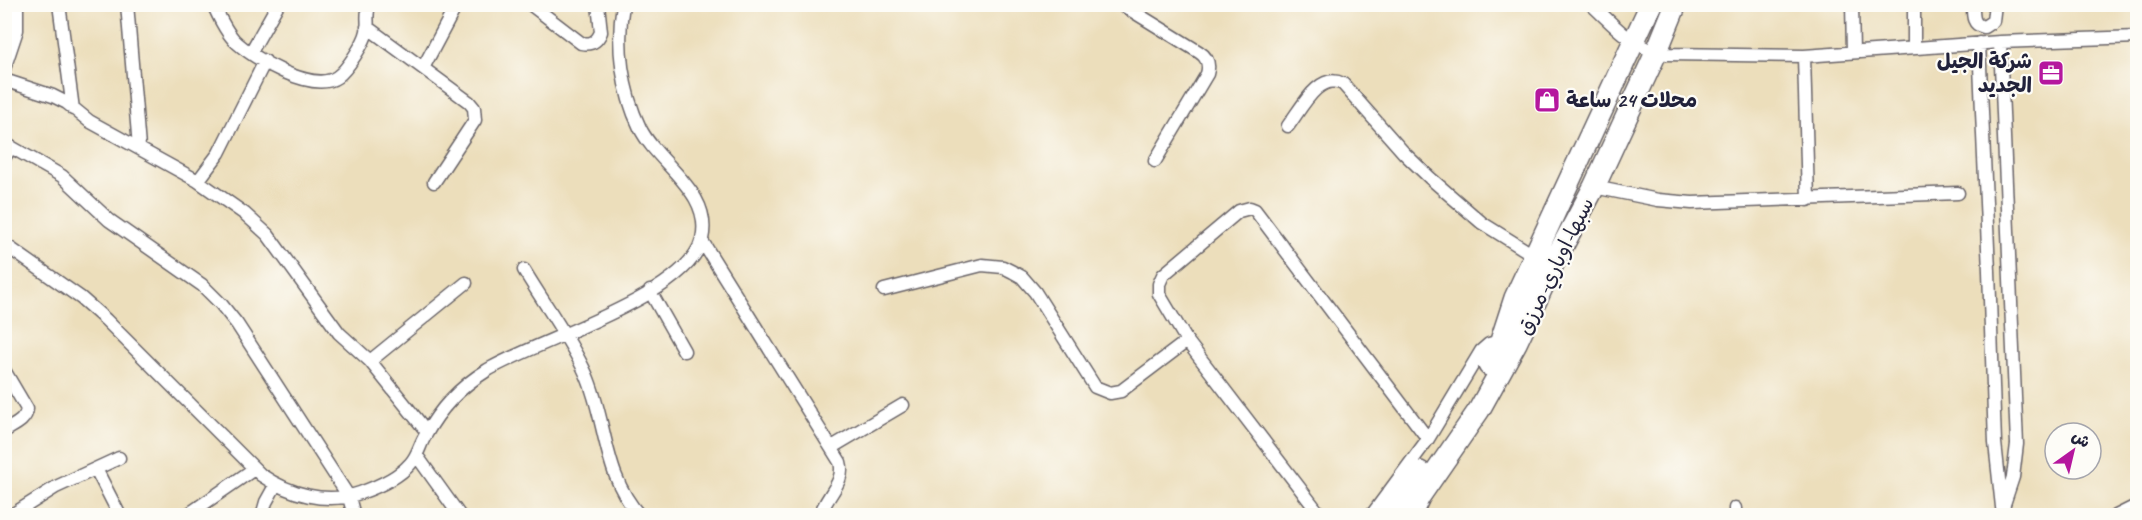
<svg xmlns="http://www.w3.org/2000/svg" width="2142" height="520" font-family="Caveat,'Playpen Sans Arabic',sans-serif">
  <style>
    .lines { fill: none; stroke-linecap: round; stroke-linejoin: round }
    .minor-casing { stroke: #696468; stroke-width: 15 }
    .trunk-casing { stroke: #696468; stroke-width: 24 }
    .minor { stroke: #fff; stroke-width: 12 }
    .trunk { stroke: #fff; stroke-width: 21 }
    .labels { text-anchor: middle; stroke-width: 4.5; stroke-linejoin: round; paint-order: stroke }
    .poi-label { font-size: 21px; font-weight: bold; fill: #22223b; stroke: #fdfcf7; text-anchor: end }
    .street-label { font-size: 21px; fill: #22223b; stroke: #fdfcf7 }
  </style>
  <rect width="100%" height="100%" fill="#fdfcf7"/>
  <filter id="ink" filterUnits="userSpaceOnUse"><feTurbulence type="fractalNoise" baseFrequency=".0167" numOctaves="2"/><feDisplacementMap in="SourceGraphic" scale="12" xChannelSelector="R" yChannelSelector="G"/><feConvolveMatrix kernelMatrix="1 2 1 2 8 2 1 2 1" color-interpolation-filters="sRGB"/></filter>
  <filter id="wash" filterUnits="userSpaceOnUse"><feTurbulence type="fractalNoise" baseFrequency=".008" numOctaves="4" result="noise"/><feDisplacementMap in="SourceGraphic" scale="24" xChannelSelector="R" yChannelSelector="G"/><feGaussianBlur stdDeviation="1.35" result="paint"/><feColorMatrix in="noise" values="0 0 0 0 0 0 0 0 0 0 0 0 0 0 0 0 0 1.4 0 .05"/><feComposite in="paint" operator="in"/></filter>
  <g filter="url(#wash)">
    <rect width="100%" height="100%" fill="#ecdebb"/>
  </g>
  <g filter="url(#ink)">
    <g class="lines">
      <defs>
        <path id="minor" d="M59 4 73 109
          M127 4 139 147
          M213 4C219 17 225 30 234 40 252 58 313 94 337 77 347 70 365 42 367 31 369 21 365 14 370 4
          M530 4 581 43C591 45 597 42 601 32L598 4
          M1121 4 1199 52C1207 57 1210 64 1207 74L1155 161
          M1591 4C1614 25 1635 51 1667 54L1804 56 2000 42 2138 37
          M1852 4 1853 52
          M1914 4V48
          M1973 4C1973 15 1972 25 1984 27L1993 21 1995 4
          M367 27 469 102 474 108 475 120 434 182
          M2000 42 2017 444 2013 477 2003 507
          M1979 43 1989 271 1995 443 2003 516
          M251 52 278 4
          M1804 56 1808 200
          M423 68 457 4
          M4 69 17 30V4
          M4 80 53 96 67 103 89 121 198 181 245 214 268 235 339 333 370 361 427 432
          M1288 126C1301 109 1319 71 1343 84L1404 153 1430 178 1482 223 1535 256
          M4 143 62 176 109 220 202 285 221 304 237 324 349 497 354 516
          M4 158 11 147
          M198 181 219 153 265 61
          M1594 187 1658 200 1692 203 1958 193
          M702 241 840 462C846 483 825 496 820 516
          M4 244 81 298 106 320 261 475C289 494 326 505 360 493 377 487 398 478 410 464 418 456 419 446 425 436 439 410 460 387 486 371 534 341 688 297 702 239 713 192 658 165 640 128 622 91 616 45 623 4
          M524 270C543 302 571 340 586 374 607 421 603 476 640 516
          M884 290 982 265 1003 267 1013 272 1022 277 1035 292 1095 387 1110 393 1121 391 1187 341
          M650 291 684 351
          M370 361 466 283
          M4 370 27 409C26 421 14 425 4 431
          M832 447 903 405
          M417 456 460 516
          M96 469 120 516
          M1735 508V516
          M10 516 56 487 119 458
          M186 516 254 469
          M262 516 266 502 276 484
          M1321 516 1187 341 1159 294V284L1163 275 1239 211 1250 208 1255 210 1428 439
          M1371 516 1428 439 1481 351 1489 344 1500 341
          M2116 516 2138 505"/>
        <path id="trunk" d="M1489 365 1501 341 1515 298 1651 4
          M1389 516 1420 472
          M1410 516 1419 497 1479 410 1516 343 1554 262 1594 187 1656 53 1676 4"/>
      </defs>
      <use href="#minor" class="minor-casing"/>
      <use href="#trunk" class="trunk-casing"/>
      <use href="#minor" class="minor"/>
      <use href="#trunk" class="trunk"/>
    </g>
  </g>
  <defs>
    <symbol id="office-square" viewBox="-11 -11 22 22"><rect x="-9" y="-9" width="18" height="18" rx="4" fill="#b5179e" stroke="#fdfcf7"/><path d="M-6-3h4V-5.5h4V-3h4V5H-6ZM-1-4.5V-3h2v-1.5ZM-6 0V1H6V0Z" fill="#fff"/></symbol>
    <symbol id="shop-square" viewBox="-11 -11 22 22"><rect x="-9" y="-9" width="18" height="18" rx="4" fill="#b5179e" stroke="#fdfcf7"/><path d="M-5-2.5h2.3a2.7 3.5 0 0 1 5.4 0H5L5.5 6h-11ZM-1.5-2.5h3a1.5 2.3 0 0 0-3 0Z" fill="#fff"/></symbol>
  </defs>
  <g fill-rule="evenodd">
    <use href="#office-square" x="2036" y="58" width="30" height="30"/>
    <use href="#shop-square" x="1532" y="85" width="30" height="30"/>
  </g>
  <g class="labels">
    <g class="poi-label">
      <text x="2032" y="68">شركة الجيل<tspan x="2032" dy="24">الجديد</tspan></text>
      <text x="1566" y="107" text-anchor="start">محلات 24 ساعة</text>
    </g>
    <g class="street-label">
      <text transform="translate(1555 266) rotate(-64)" y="7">سبها-اوباري-مرزق</text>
    </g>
  </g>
  <rect width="2142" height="520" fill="none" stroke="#fdfcf7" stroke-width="24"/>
  <g transform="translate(2073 451) rotate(34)"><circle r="28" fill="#fdfcf7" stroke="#a5a5ac" stroke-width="1.5"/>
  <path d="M0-4.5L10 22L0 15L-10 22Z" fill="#b5179e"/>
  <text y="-9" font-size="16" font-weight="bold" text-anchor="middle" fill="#22223b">ش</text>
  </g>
</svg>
